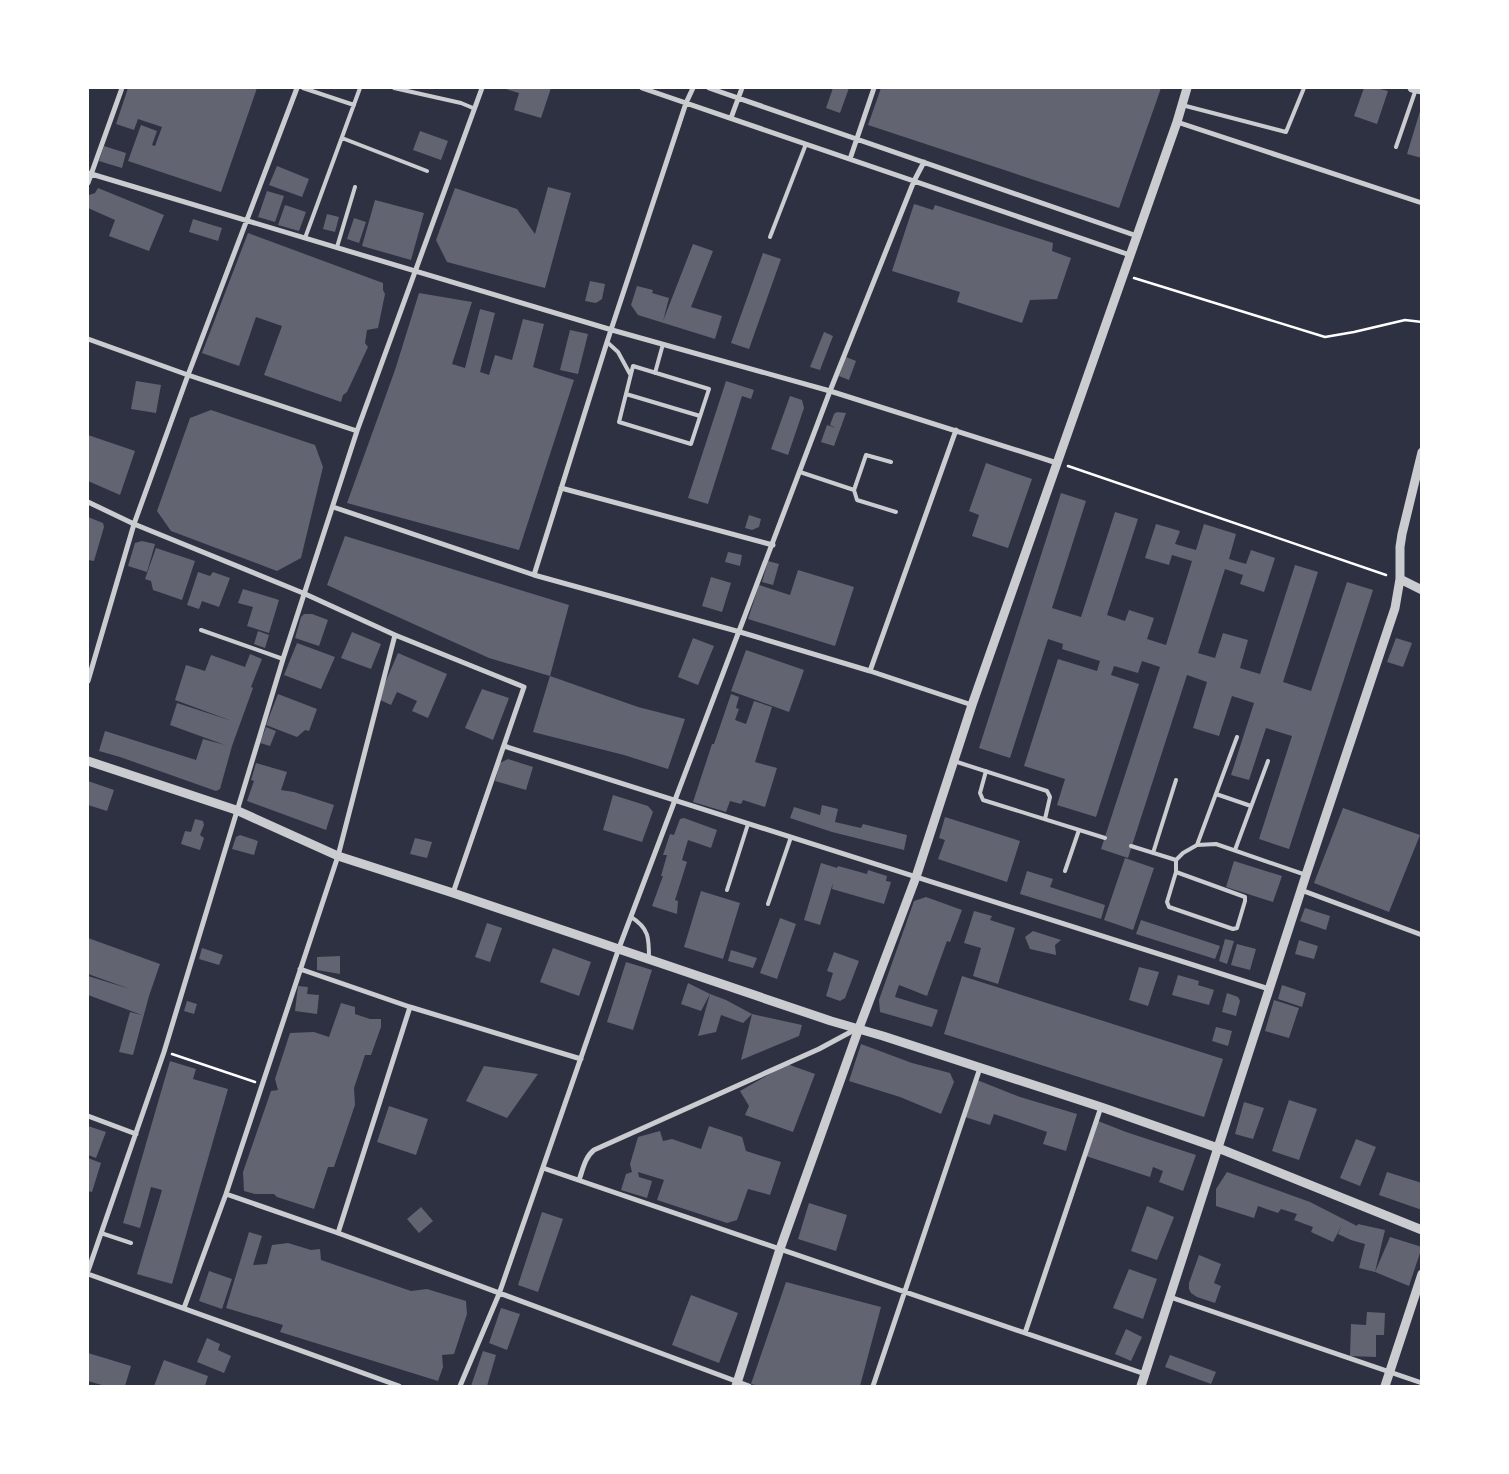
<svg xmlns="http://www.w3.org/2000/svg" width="1509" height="1474" font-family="Montserrat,sans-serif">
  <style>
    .building { fill: #626471 }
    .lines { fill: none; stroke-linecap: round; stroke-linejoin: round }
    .path { stroke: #fff; stroke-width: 2.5 }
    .service { stroke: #caccd0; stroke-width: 4 }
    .minor { stroke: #caccd0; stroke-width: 5 }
    .tertiary { stroke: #caccd0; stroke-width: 9 }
  </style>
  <rect width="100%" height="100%" fill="#2d3142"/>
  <path class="building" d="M128 88H257L221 192 128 161 141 125 157 131 152 145 155 146 162 127 138 119 134 130 116 124Z
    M502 88H551L541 118 514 110 519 93Z
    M833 88H849L840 113 826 108Z
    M881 88H1161L1119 208 868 125Z
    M1364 88H1376L1388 91 1377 124 1354 116Z
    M1421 108H1422V158L1407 154Z
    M420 131 448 141 441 160 413 150Z
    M104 146 126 153 122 168 99 161Z
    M277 166 309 179 302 197 269 185Z
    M548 187 571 193 545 288 447 262 436 240 455 188 517 209 535 234Z
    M98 188 164 215 149 251 109 236 115 220 88 208 89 195 95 193Z
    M267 191 284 196 275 222 258 217Z
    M375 200 424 213 411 260 362 246Z
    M914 204 933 210 935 205 1053 243 1052 251 1071 258 1057 299 1030 300 1022 323 957 302 960 292 892 271Z
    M285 205 306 212 299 231 278 225Z
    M327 214 339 217 335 232 323 229Z
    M354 218 366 222 359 243 347 239Z
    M193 219 222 228 218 241 189 232Z
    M248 233 383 283V290L385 294 378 328 367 330 365 343 368 347 347 392 343 395 341 402 264 375 282 326 256 317 239 366 202 353Z
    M693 244 713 251 691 307 722 316 715 339 638 315 631 305 637 286 653 290 652 293 669 298 663 321Z
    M763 253 781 259 749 349 731 343Z
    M590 281 605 284 602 299 596 303 585 301Z
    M419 293 472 302 452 364 465 368 480 309 495 313 480 372 489 375 495 355 512 360 523 319 544 324 533 367 574 380 519 550 347 503 395 370Z
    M570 330 588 334 578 374 560 370Z
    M824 332 833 336 820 370 810 367Z
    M846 357 856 361 849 380 839 376Z
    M136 381 161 385 156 413 131 409Z
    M726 381 754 390 751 399 742 396 708 504 688 498Z
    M790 396 802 400 804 408 788 455 771 449Z
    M211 410 315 445 323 467 301 558 277 571 171 531 157 511 190 418Z
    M837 412 846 413 834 446 821 442 827 425 836 428 830 425 834 414Z
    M88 435 135 451 120 495 88 481Z
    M986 463 1032 479 1008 548 972 536 979 515 969 511Z
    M1061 493 1086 501 1052 608 1081 617 1115 512 1138 519 1107 615 1125 621 1129 610 1154 618 1147 639 1166 645 1192 561 1172 555 1169 565 1145 558 1156 524 1180 531 1175 544 1196 550 1204 524 1236 534 1229 559 1246 564 1251 550 1275 558 1264 592 1240 584 1243 575 1225 569 1198 653 1215 658 1223 633 1248 640 1240 668 1260 674 1295 565 1318 572 1283 682 1311 691 1347 582 1373 590 1289 849 1259 839 1292 736 1266 728 1249 780 1231 775 1254 703 1232 696 1219 736 1193 728 1207 682 1187 675 1128 858 1101 849 1160 667 1142 661 1138 673 1114 666 1111 675 1139 684 1096 817 1057 805 1065 779 1024 766 1058 659 1097 671 1100 661 1062 649 1063 644 1048 639 1010 758 979 748Z
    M749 515 761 519 759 527 752 530 745 528Z
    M88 517 103 523 104 527 94 561 88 560Z
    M345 536 569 605 550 676 489 658 327 585Z
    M142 541 155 544 147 572 128 566 135 543Z
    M156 548 195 561 182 600 153 590 151 581 145 579Z
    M728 552 742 555 740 566 725 562Z
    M768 561 779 564 773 585 762 582Z
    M798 570 854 587 835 646 748 619 759 585 790 595Z
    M198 572 210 576 213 572 230 578 219 607 202 601 199 609 187 605Z
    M711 577 731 583 722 612 702 606Z
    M243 589 279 600 269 633 247 626 253 607 238 603Z
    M304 614H312L328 620 319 646 295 638 301 617Z
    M258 631 269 635 265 648 254 644Z
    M352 632 381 644 371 669 341 658Z
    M693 638 714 646 698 685 678 677Z
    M1396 638 1412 643 1403 667 1387 662Z
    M297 643 335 657 321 689 284 675Z
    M746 650 804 670 789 712 731 691Z
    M398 653 447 674 428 718 412 711 417 701 397 692 391 705 378 699Z
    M250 654 262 659 251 687 253 688 232 746 220 789 216 791 120 757 99 751 105 731 196 760 203 739 225 745 170 725 177 703 232 721 175 700 186 665 205 671 211 655 245 667Z
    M550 676 638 707 685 719 668 769 624 755 533 732Z
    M482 689 509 698 493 740 465 728Z
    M278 694 317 709 309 731 305 730 297 737 266 725Z
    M731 694 739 697 736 708 739 709 735 720 746 724 754 701 772 707 755 762 777 768 765 807 743 800 741 804 730 801 726 812 693 802 712 744H714Z
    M266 727 276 731 270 746 260 743Z
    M508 759 533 767 526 790 495 781 500 763Z
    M256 763 287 772 281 790 294 792 334 805 326 830 247 801 254 781 251 780Z
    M88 781 114 790 107 811 88 805Z
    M613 795 648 806 653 812 642 842 603 830Z
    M822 805 838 809 835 822 861 828 863 824 907 835 904 850 832 832 790 818 794 807 820 815Z
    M1343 808 1420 835 1389 912 1314 883Z
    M945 817 1020 841 1007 882 938 859 945 840 939 838Z
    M684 818 717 830 711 848 688 840 682 860 687 862 675 900 678 901 677 914 652 906 663 876H661L667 855H663L670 834 674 835 680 819Z
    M195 819 203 821 204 825 200 835 204 838 200 850 181 844 185 831 191 832Z
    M240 835 258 841 254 855 232 849 236 837Z
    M415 838 432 842 427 858 410 854Z
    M1125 858 1154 868 1133 930 1104 920Z
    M1234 861 1282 876 1273 902 1226 887Z
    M821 863 837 868 838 866 867 874 868 870 887 876 886 881 891 882 884 904 832 889 833 883 820 925 804 920Z
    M1027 871 1053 879 1050 887 1105 905 1101 919 1020 894Z
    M701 891 740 903 723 959 684 947Z
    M926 897 962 910 950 942 947 941 927 996 899 985 895 997 938 1010 932 1027 880 1012 879 1000 914 901Z
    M1305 908 1330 916 1326 930 1300 921Z
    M974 911 992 916 990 920 1015 928 998 984 973 976 981 948 964 943Z
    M780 918 796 924 777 979 760 973Z
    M1141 920 1220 946 1215 959 1136 934Z
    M487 923 502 928 490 962 475 957Z
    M1033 931 1061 940 1055 945 1056 955 1030 949 1025 937Z
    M88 938 160 964 149 996 133 1055 119 1052 130 1012 142 1015 88 995V976L130 989 88 974Z
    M1225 939 1234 941 1227 964 1219 961Z
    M1299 940 1318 946 1314 959 1295 954Z
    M1237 944 1256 949 1250 970 1231 965Z
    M202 948 223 955 219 965 199 959Z
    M553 948 591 962 579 996 540 982Z
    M731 950 757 958 753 968 728 961Z
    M834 952 859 961 845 998 840 1001 826 996 833 973 827 971Z
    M340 956V974L317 970V957Z
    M626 962 652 970 633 1030 607 1022Z
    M1139 967 1159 972 1148 1006 1129 1000Z
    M1178 975 1199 981 1198 985 1214 990 1209 1005 1172 995Z
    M962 976 1223 1059 1204 1117 944 1034Z
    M688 983 710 994 701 1011 681 1004Z
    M1282 985 1306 993 1302 1007 1278 999Z
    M298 986 308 987 307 994 319 995 317 1014 295 1011Z
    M1227 993 1238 997 1240 1001 1236 1016 1222 1012Z
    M710 994 726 1000 752 1014 802 1025 799 1036 741 1060 752 1014 743 1023 721 1015 716 1032 698 1036Z
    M1274 1000 1299 1008 1289 1038 1265 1031Z
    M187 1001 197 1004 194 1014 184 1011Z
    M341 1003 355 1007V1014L370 1019H381V1027L371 1055H365L354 1088 355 1105 334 1167H328L314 1209 277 1197 274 1194H255L244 1191 243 1172 271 1091 278 1090 275 1079 290 1033 314 1032 329 1037Z
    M1216 1027 1232 1031 1228 1046 1212 1041Z
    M861 1044 912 1063 950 1073 954 1082 941 1114 900 1097 849 1081Z
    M170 1061 196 1069 193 1079 228 1089 172 1284 137 1274 162 1190 151 1187 140 1228 123 1223Z
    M787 1064 815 1074 793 1132 745 1115 749 1106 740 1091Z
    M484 1066 538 1074 507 1118 466 1101Z
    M977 1080 1020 1097 1077 1114 1066 1151 1043 1144 1047 1132 1012 1120 994 1114 990 1125 965 1117Z
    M1289 1100 1317 1109 1299 1160 1272 1151Z
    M1244 1102 1264 1108 1253 1139 1235 1134Z
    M389 1106 428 1119 416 1155 377 1142Z
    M1098 1121 1126 1132 1196 1155 1183 1191 1159 1182 1163 1171 1153 1167 1150 1177 1086 1156Z
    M88 1126 106 1132 96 1158 88 1155Z
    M709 1126 742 1137 746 1151 781 1162 770 1195 748 1189 737 1220 727 1223 657 1200 664 1180 638 1172 639 1177 652 1181 647 1198 621 1190 626 1174 632 1172 630 1164 638 1137 660 1131 663 1141 672 1139 701 1149Z
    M1356 1139 1376 1147 1360 1186 1340 1178Z
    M88 1158 101 1163 92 1192 88 1191Z
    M1227 1172 1310 1202 1357 1226 1358 1224 1385 1230 1375 1272 1390 1237 1422 1247 1409 1286 1375 1272 1359 1268 1365 1244 1351 1240 1338 1234 1342 1225 1333 1242 1311 1232 1313 1227 1294 1220 1297 1214 1281 1209 1278 1213 1258 1206 1254 1218 1216 1206V1189Z
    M1387 1172 1422 1183V1210L1379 1195Z
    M809 1203 847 1215 836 1251 798 1239Z
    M1147 1206 1174 1217 1157 1260 1131 1251Z
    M421 1207 433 1221 419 1233 407 1219Z
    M542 1212 563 1219 538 1292 518 1285Z
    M249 1232 262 1236 253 1265 267 1264 272 1245 288 1243 311 1250 320 1249 321 1260 411 1291 427 1289 466 1301 467 1314 454 1354 442 1355 443 1367 438 1381 280 1332 283 1325 226 1308Z
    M1199 1255 1221 1264 1214 1283 1221 1286 1215 1303 1197 1297 1191 1293 1189 1289V1283Z
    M1129 1269 1157 1279 1143 1319 1113 1308Z
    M209 1271 232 1279 222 1309 199 1301Z
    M786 1282 881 1307 860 1386H759L751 1384Z
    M691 1295 738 1313 719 1363 672 1345Z
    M501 1308 520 1314 507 1350 489 1343Z
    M1367 1312 1385 1313 1384 1335H1376V1357L1350 1356 1351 1324 1366 1325Z
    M1126 1329 1142 1337 1131 1361 1115 1354Z
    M207 1338 220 1344 218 1350 231 1356 224 1373 197 1362Z
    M483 1351 496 1355 487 1386H471Z
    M88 1353 131 1366 125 1386H105L88 1381Z
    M1170 1355 1216 1372 1211 1384 1165 1367Z
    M164 1360 208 1376 205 1386H154Z"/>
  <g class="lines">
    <path class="path" d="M1134 278 1325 337 1354 332 1405 320 1422 322
      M1068 466 1386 575
      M172 1054 255 1082"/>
    <path class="service" d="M303 88 354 105
      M394 88 461 103 473 108
      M1182 105 1286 132 1304 88
      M342 138 427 171
      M1396 147 1416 89
      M770 237 806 144
      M305 238 360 88
      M337 247 355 187
      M607 342 618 352 630 374
      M633 366 709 389 691 444 619 422Z
      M655 373 663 344
      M626 394 700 416
      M800 472 854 490 866 455 891 462
      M854 490 857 500 896 512
      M201 630 283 659
      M954 761 1047 791 1050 797 1045 819
      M986 771 980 793 983 800 1105 838
      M1216 794 1251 806
      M1197 845 1237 737
      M1131 846 1176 860 1183 853 1197 845 1216 844 1306 875
      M1235 850 1268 761
      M1153 853 1176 780
      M1176 860V872L1245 897V901L1237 928 1233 929 1169 907 1167 902 1176 872
      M1065 871 1079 830
      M727 890 748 824
      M768 904 791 837
      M631 917C649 928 649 938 649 958
      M101 1233 131 1243"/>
    <path class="minor" d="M642 88 1130 255
      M709 88 1137 236
      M731 118 742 88
      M1177 122 1422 203
      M850 159 874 88
      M88 173 612 330 830 391 1057 463
      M88 183 122 88
      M88 339 188 375 357 431
      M561 488 773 545
      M88 502 134 524 303 593 395 635 524 687 453 893
      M333 507 534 575 740 632 870 671 972 705
      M534 575 607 342 686 103 693 88
      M870 671 956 430
      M88 681 134 524 188 375 297 88
      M504 746 1269 989
      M1301 890 1422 935
      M300 969 410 1007 581 1059
      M88 1116 136 1134
      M543 1168 1145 1374
      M579 1180C583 1169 585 1157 594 1150L819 1049 858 1028
      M226 1194 338 1233 749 1386
      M338 1233 410 1007
      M88 1271 164 1052 283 659 357 431 482 88
      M88 1274 399 1386
      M1170 1297 1422 1383
      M184 1308 226 1194 338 856 395 635
      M1025 1333 1101 1107
      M460 1386 499 1294 619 948 675 800 830 391 914 181 924 162
      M873 1386 980 1068"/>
    <path class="tertiary" d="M1412 88 1422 90
      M1400 579 1422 590
      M88 761 236 810 338 856 453 893 831 1021 883 1036 1101 1107 1218 1148 1422 1230
      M736 1386 780 1249 859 1028 916 877 972 705 1177 122 1187 88
      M1141 1386 1306 875 1395 608 1400 579V547L1402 534 1422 452
      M1385 1386 1422 1274"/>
  </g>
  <rect width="1509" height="1474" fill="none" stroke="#ffffff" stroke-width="178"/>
</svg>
